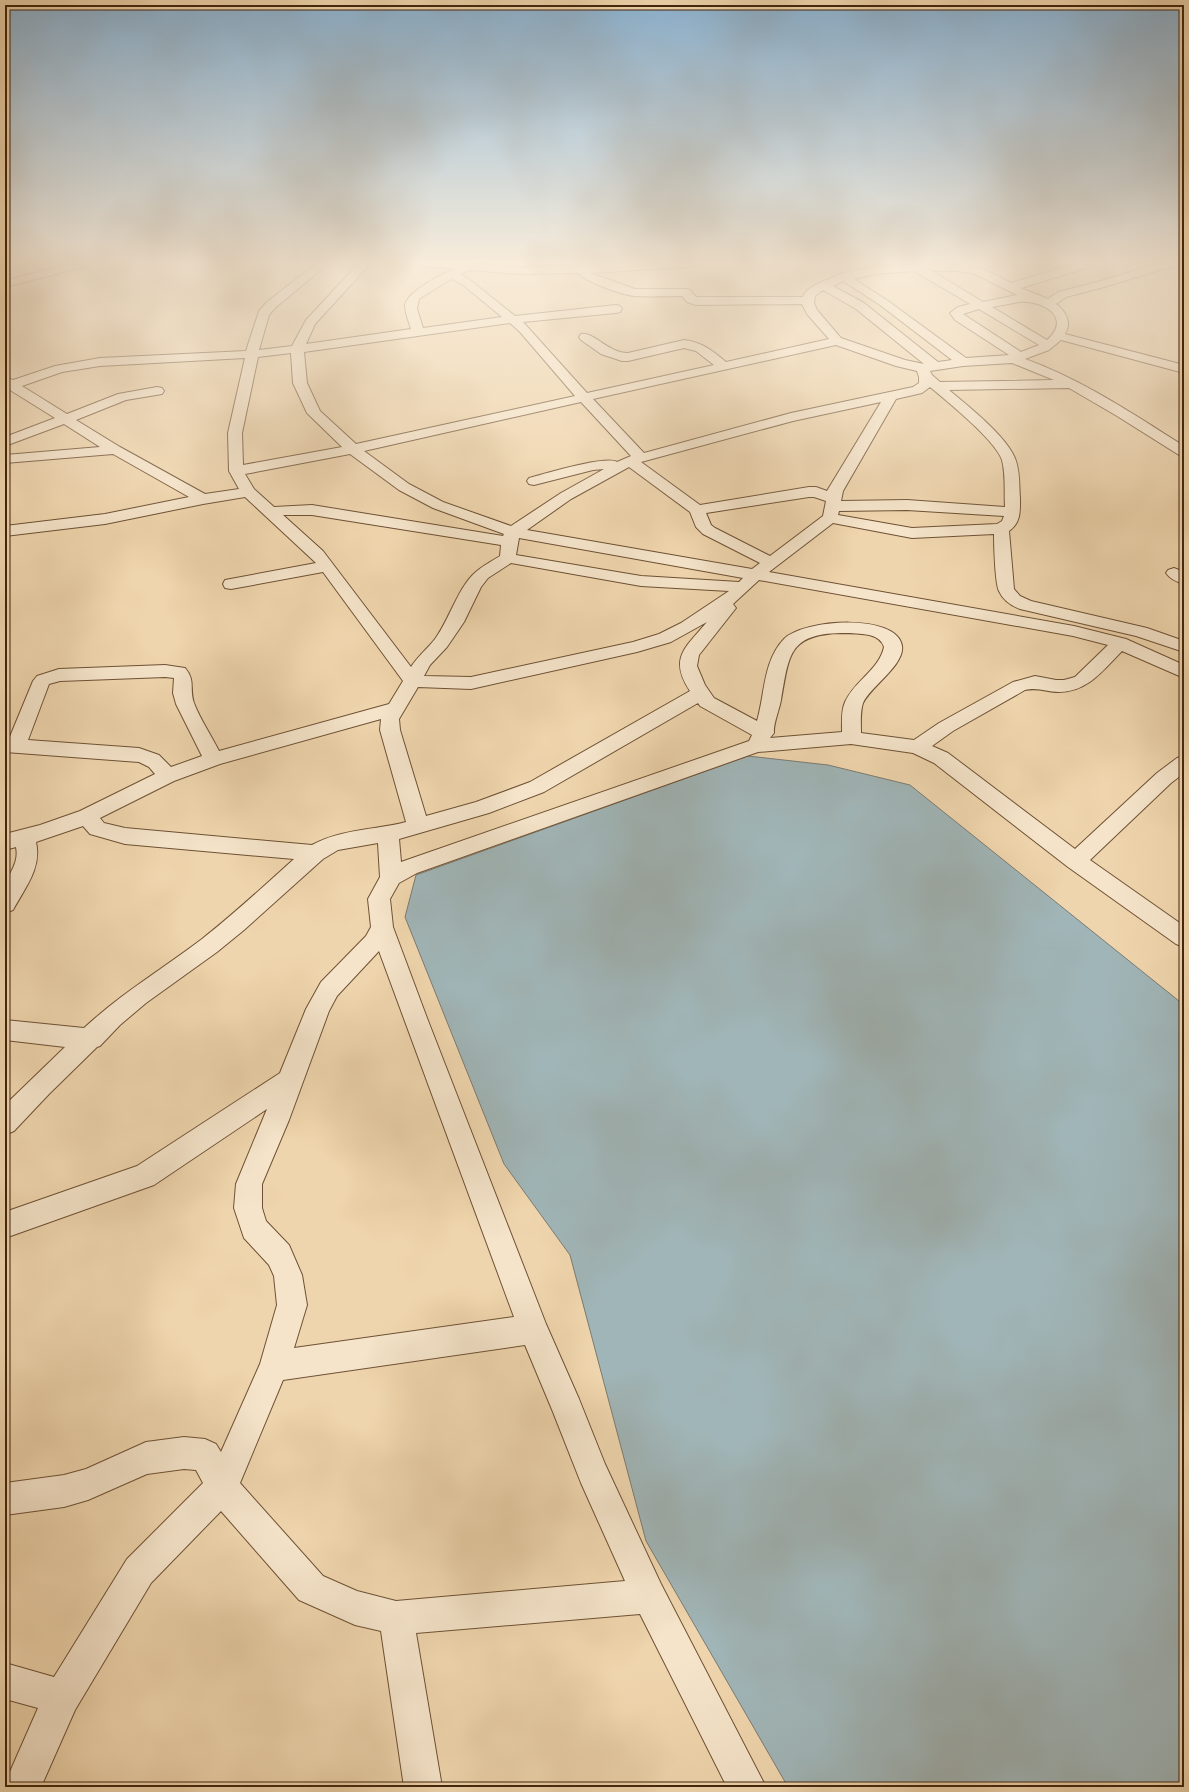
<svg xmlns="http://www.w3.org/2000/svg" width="1189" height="1792" font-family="'Gentium Book Plus',serif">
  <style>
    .water { fill: #a0b5b7; stroke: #7b7b73 }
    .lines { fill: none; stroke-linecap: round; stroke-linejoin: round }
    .minor-casing { stroke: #6e5134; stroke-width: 2 }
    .minor { fill: #f5e4ca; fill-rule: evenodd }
  </style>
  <rect width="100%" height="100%" fill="#efd5ad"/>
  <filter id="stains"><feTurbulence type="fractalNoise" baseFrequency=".005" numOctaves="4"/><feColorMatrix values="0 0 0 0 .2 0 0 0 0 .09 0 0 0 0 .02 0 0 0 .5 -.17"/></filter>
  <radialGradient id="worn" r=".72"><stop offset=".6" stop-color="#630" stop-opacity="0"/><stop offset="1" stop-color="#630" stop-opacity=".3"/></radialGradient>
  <path class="water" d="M748 756 828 765 910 785 1184 1005V1787H788L646 1541 570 1255 504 1164 405 917 416 875Z"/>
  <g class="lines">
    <defs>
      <path id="minor" d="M72 263H92L91 265 5 287V281Z
        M317 263H329L275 308 269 315 259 350 292 346 306 320 359 263H371L315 324 306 344 411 329C409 322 405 313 405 305 407 292 443 273 455 269L423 266 418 263H469L521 268 636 263H704L699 266 590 273 635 289H686L690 290 696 297H803C806 288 817 284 824 281 830 279 835 276 841 274 878 263 941 260 978 268 989 270 1001 278 1011 283L1079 263H1097L1096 265 1021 288 1048 299 1058 292 1097 282 1160 263H1178L1177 265 1104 287 1066 297 1056 304C1066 311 1072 323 1065 334L1184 365V373L1061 340 1049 350 1025 359C1083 380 1133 414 1184 446V456L1179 455 1117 416 1069 388 949 390C968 406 1009 438 1016 461 1020 473 1019 486 1020 498 1020 511 1021 523 1009 531L1014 589 1020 596 1031 601 1147 628 1184 641V652L1136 636 1020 609C1010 605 1003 600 999 591 995 583 994 545 994 534L912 538 833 523 769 572 1074 626 1126 639 1184 665V678L1122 651C1104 669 1088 692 1059 692 1046 692 1039 687 1025 690L953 731 932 746 948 753 1075 849 1157 773 1177 758 1184 756V773L1171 783 1090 860 1184 926V947L1176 944 1068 867 934 763 913 753 851 744 758 752 417 873 399 883 390 899 393 927 427 1018 546 1324 579 1399 605 1464 661 1584 766 1787H727L640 1614 416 1633 442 1787H404L381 1631 355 1625 299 1600 221 1511 151 1583 75 1710 41 1787H5L9 1774 38 1708 5 1699V1663L54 1677 127 1559 203 1483 196 1470 184 1469 147 1474 88 1500 64 1507 5 1515V1483L64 1475 86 1469 146 1442 184 1437 205 1439 216 1444 221 1452 260 1364 277 1305 274 1276 269 1265 244 1238 234 1208 236 1184 267 1109 154 1185 5 1238V1212L137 1166 280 1073 306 1009 321 982 366 936 371 927 368 899 380 877 378 843 338 850 323 859 244 930 217 952 146 1003 120 1025 100 1046 97 1047 49 1094 14 1131 5 1135V1105L65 1047 5 1040V1020L84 1028C122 993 161 970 202 939 234 914 264 886 294 859L125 844 90 834 83 826 36 842C42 868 25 888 13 910L5 913C5 904 3 891 6 883 11 870 19 862 16 847L5 850V834L40 825 80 811 155 774 149 767 139 762 5 752V738L9 739 33 681 37 676 59 669 165 665 185 668C196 681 189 688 194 703 200 719 211 735 219 751L389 704 403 681 323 572 231 589 225 588 223 584 225 580 316 563 245 497 203 504 105 524 5 536V526L105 514 189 497 113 454 5 463V455L100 447 64 424 5 446V437L55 418 10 390 5 391V377L13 380 55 366 100 358 246 351 259 311 267 302ZM470 270 521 274 579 273C583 281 625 296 635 296 651 297 667 296 682 296L687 302 696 305 802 304 807 314 829 339 726 362C713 351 702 342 684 340L628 353C608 353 593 331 581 334L579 337 581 340 601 354 622 361H628L684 348 696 351 714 365 587 393 523 322 616 313 620 312 622 309 620 306 616 305 515 316 470 280 460 274ZM914 271 970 304 958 307 950 313 955 320 1009 355 966 358 888 301 854 279 876 274ZM932 271H958L975 274 1017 295 983 302ZM451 279 462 284 502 317 423 328 417 309 419 299ZM843 281 880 305 952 360 938 362 864 303 833 286ZM823 290 856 309 924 364 905 360 841 338 817 310 814 303 815 296ZM1019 302C1042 300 1073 317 1047 340L992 307ZM979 309 1039 345 1021 352 963 314ZM510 323 520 332 575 396 356 444 320 411 307 383 304 352ZM836 345 896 366 917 371 919 377V383L913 387 791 413 644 453 593 399ZM291 353 293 383 307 413 342 447 243 465 242 433 258 357ZM245 358 228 433 229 471 239 489 205 494 120 447 76 420 126 400 162 394 164 391 162 388 157 387 118 394 67 414 22 386 62 372 100 366ZM1012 363 1054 380 940 382 932 375 930 371 963 366ZM930 387C948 402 995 440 1002 460 1006 475 1004 492 1005 507L907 500 841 501 843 491 896 399 922 393ZM581 402 631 456 617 462C606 455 544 474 529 478L527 481 529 484 534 485 593 470 604 469 561 493 511 526 443 502 409 484 364 451ZM881 402 827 491 816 487H809L700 505 641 462 793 421ZM350 454 399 490 433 508 504 534 503 536 312 505 274 507 254 489 245 474ZM629 467 690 512 696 527 703 534 760 563 752 569 527 530 571 499ZM809 497H814L826 501 823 516 770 556 715 528 711 525 706 513ZM907 510 1004 516 1002 521 997 524 912 528 838 515 839 511ZM283 515H312L501 545 500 556C492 561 484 565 477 571 458 586 450 619 435 639 428 648 418 656 411 667L323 551ZM519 538 743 578 739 582 641 576 516 555ZM511 563 641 586 729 591 681 623 659 634 633 642 471 677 424 676 430 665 447 647 464 622 481 587 488 578ZM759 580 1073 636 1108 645 1075 677 1064 680H1056L1035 676 1013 682 939 723 914 740 861 733C861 723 860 712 863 703 870 687 905 665 902 646 897 613 804 619 784 639 763 661 765 694 757 721L714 698 705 685 697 666 699 655 736 608 733 604ZM707 622C686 647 668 658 690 691L530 782 476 802 426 816 400 730 399 719 418 687 471 689 637 652 671 642ZM841 633C855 634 879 631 884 647 879 670 855 680 845 702 841 711 842 722 842 732L770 738 774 733C773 724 779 711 781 700 789 656 788 634 841 633ZM165 677 174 678 173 693 176 704 202 756 171 767 159 755 139 748 28 740 49 684 60 681ZM698 703 700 706 752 735 749 741 401 862 399 839 489 813 544 792ZM381 719 380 730 406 822C375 830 341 829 312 845L125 828 104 823 100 818 174 781 220 764ZM379 951 514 1317 294 1348 307 1305 302 1275 289 1245 266 1221 262 1208V1184L289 1120 329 1011 337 996ZM525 1345 553 1412 581 1483 625 1581 396 1601 357 1591 323 1576 240 1483 283 1380Z
        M1174 568 1184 572V584C1177 582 1170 579 1166 573L1168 570Z"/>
    </defs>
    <use href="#minor" class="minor-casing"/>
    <use href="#minor" class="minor"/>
  </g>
  <linearGradient id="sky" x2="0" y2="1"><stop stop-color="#8bb4d4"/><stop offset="0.51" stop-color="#f8ecda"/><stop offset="1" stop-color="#f8ecda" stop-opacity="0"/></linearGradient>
  <rect width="1189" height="514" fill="url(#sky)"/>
  <rect width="1189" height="1792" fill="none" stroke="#efd5ad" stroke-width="20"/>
  <rect x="6" y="6" width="1177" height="1780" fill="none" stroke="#43250c" stroke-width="2"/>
  <rect x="10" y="10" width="1169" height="1772" fill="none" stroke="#43250c"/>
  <rect width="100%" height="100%" filter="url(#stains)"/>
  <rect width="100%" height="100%" fill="url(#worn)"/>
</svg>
